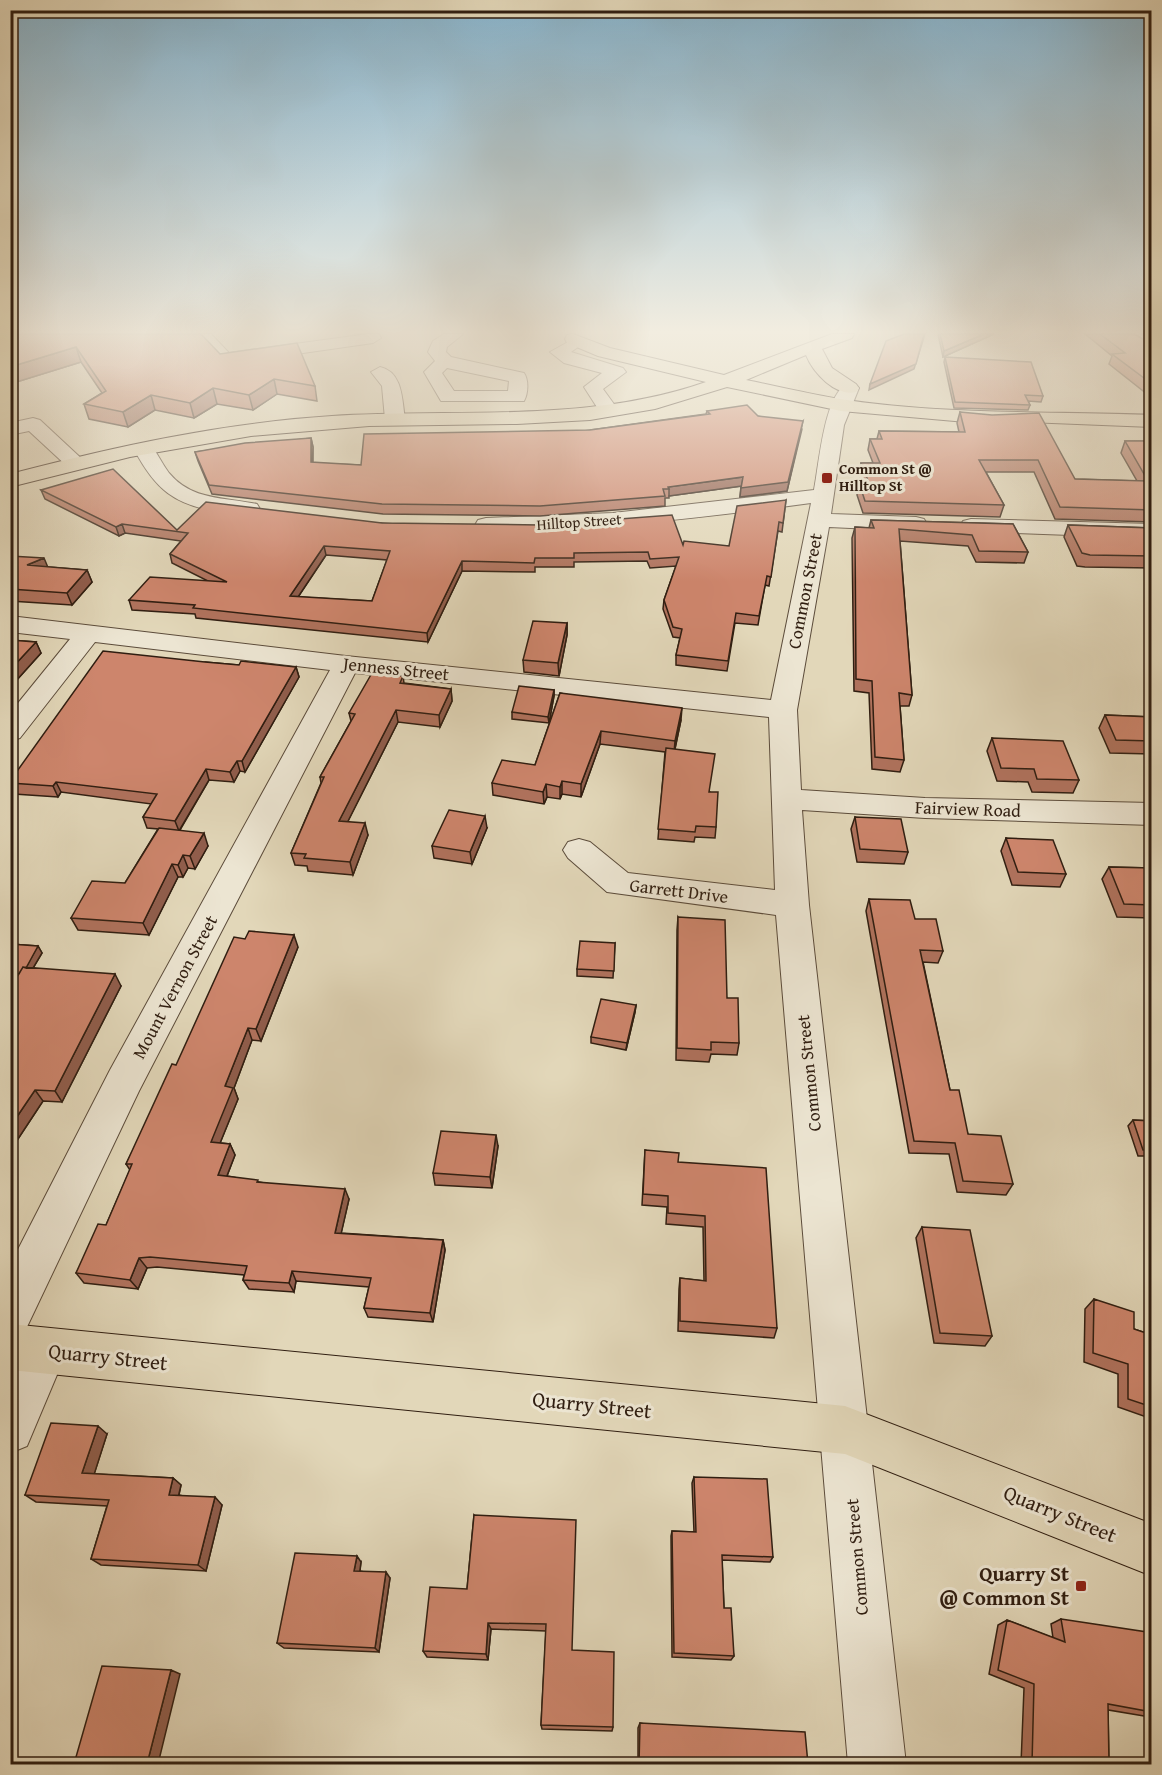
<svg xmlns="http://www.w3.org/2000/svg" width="1162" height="1775" font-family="'Gentium Book Plus',serif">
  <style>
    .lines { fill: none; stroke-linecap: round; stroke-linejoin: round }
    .minor-casing { stroke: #5c4c3b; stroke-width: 2 }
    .major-casing { stroke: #301e11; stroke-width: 2 }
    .minor { fill: #ece5d2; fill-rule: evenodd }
    .major { fill: #e2d7b9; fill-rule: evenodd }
    .wall { fill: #b0725d; stroke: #301e11; stroke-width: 1.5; fill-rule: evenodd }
    .shaded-wall { fill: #905d4c; stroke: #301e11; stroke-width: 1.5 }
    .building { fill: #cd856c; stroke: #301e11; stroke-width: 1.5; fill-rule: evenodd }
    .poi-dot { fill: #8f2418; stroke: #ece5d2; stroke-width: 2 }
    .labels { text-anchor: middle; stroke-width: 6; stroke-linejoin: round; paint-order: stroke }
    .far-poi-label { font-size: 15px; font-weight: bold; fill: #301e11; stroke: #ece5d2; text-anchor: start }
    .far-street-label { font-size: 15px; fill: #301e11; stroke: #ece5d2 }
    .street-label { font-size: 18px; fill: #301e11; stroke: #ece5d2 }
    .near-street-label { font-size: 21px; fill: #301e11; stroke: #ece5d2 }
    .near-poi-label { font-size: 21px; font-weight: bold; fill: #301e11; stroke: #ece5d2; text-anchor: end }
  </style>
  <rect width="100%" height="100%" fill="#e2d7b9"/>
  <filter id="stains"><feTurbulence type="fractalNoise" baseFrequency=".00333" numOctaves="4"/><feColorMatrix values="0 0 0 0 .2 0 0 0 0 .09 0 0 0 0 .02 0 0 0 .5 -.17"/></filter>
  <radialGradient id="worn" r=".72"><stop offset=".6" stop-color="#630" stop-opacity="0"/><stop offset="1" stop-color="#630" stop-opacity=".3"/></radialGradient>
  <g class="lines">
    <defs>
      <path id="minor" d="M194 334H211L229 353 368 334H379L381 338 373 343 225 364 219 363Z
        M444 334H463L447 347 446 352 451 357 524 373C529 380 528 394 524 401H441L424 372 435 361 428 352 433 341ZM447 368 509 381 508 391H454L442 373Z
        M577 337 585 342 571 352 623 368 626 372 603 389 619 411 616 415H602L584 387 602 373 564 363 550 352Z
        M380 367C403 372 402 400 405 419L402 423 395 425 385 419 382 386 371 372Z
        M850 383 859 388 844 425 831 514 916 517 924 519 927 524 924 529 916 531 829 527 797 710 801 790 925 798 1152 803V825L925 818 802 810 809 905 906 1764H848L776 915 607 892 568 858 563 850 568 842 579 839 590 842 628 873 775 890 769 717 355 673 139 1091 26 1329 10 1336V1265L110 1070 330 670 95 642 20 738 10 741V713L70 639 10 632V616L346 656 771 700 811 503C703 518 595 530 486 532L478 530 475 525 478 520 486 518 613 513 814 490C819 467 824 389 850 383Z
        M33 418 40 420 83 460 86 464 83 468H69L29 431 10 435V423Z
        M144 443 151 445C158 454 162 464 169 473 192 501 225 497 257 504L260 509 257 514C245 517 232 514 220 512 174 505 155 489 134 449L137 445Z
        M971 519 1152 524V538L963 531 960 526 963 521Z
        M44 1328 60 1335 67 1351 27 1446 10 1453V1372L28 1335Z"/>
      <path id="major" d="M573 334 610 348 724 375 832 334H854L852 338 822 349 832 368 856 384 859 388 856 392C836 397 813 373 806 355L746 380C777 386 809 394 840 399 942 415 1049 411 1152 415V427L1027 422 989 424 841 411 727 387 655 409 590 420 517 424 369 426 251 436 130 457 10 487V474C116 446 223 423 332 416 458 408 585 424 706 382L598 356 567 343 565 339 567 335Z
        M10 1324 845 1406 1152 1524V1576L845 1454 10 1370Z"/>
    </defs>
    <use href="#minor" class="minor-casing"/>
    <use href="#major" class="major-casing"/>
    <use href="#minor" class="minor"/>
    <use href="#major" class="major"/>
  </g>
  <path class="wall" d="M10 334 220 354 315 386 317 401 277 394 253 410 217 404 194 418 155 410 128 427 89 419 84 404 102 393 81 362 10 384Z
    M938 334H994L943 357Z
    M1085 334H1134L1152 344V398L1109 364 1112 356Z
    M1141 334H1152V340Z
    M945 357 1043 396 1041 402 1028 401 1030 405 1028 410 954 408 944 362Z
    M707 411 758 416 802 429 787 491 740 497 741 486 669 496V498H665V506L540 516 383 514 212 494 198 461 195 452 311 438 313 447V463L361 465 590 430 706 414Z
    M960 412 1075 479 1137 481 1121 453 1125 441H1152V522L1055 519 1034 472H986L1004 505 1000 517 863 513 857 495 859 483H862L859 475 861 463H873L868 450 870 439H877L879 431 959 432 957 423Z
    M41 490 177 530 382 523 683 545 729 546 786 500 782 532 778 531 769 586 765 585 758 625 735 623 727 671 676 665V655L680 638 673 637 663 609 664 600 676 566 650 568 647 561 574 562V567H535V572L462 571 428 642 196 618 195 614 132 610 129 600 208 581 172 563 170 554 181 541 125 533 119 536 45 499ZM326 555 387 560 372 601 298 597Z
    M871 520 1013 524 1028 552 1024 563 976 562 968 546 900 541 912 695 909 706H900L904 760 900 772 872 769 869 693 854 691 852 538 855 527 869 528Z
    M1068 525 1152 528V568L1085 567 1077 566 1064 537Z
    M10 556 48 567 87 570 92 582 72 605 10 601Z
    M567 623V635L559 676 524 672 523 660Z
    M10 640 36 642 41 653 15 682H10Z
    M205 662 239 665 296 667 299 677 245 772 240 771 234 782 209 780 180 830 208 846 195 869 188 868 183 877H178L149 935 78 930 71 918 125 883 158 829 147 828 143 817 152 804 61 792 58 797 14 794 10 786V781Z
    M403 676 404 683 451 689 452 701 440 727 398 722 348 821 368 835 353 875 308 871 307 866 295 865 291 853 321 783 320 777 351 721 349 713Z
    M554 690V696L549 723 512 719V712Z
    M560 693 681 720 675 749 710 792 716 827 715 838 695 837 694 842 658 839 665 752 600 744 581 797 562 794 560 799 547 797 544 804 493 795 492 783 535 765Z
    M1105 715 1152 717V754L1110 753 1099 728Z
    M992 738 1079 780 1073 793 1032 792 1028 782 997 781 987 751Z
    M855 817 908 852 904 864 857 862 851 829Z
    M487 828 472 864 434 858 432 846Z
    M1006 838 1066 874 1060 887 1012 885 1001 851Z
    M1109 867 1152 868V918L1117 917 1102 879Z
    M869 899 915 919 943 951 938 963 923 962 950 1090 968 1134 1013 1184 1006 1195 957 1192 949 1154 909 1153 866 911Z
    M678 917 727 998 739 1043 737 1055 711 1054 709 1062 676 1060 677 930Z
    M615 943 613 978 577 976V969Z
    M10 944 38 946 42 953 33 968 121 986 62 1102 43 1101 14 1145H10V988L15 979H10Z
    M298 947 261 1041 252 1040 234 1088 238 1099 220 1143 230 1144 235 1155 227 1176 349 1199 341 1233 443 1240 445 1250 433 1322 368 1317 364 1308 369 1287 296 1281 294 1292 249 1289 243 1280 244 1275 157 1267 147 1268 138 1289 84 1283 76 1273 106 1225 130 1170 126 1164 176 1065Z
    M636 1005 635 1012 626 1050 591 1043V1037Z
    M1133 1120 1152 1121V1156H1138L1128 1126Z
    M498 1146 492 1188 435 1185 433 1173Z
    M645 1150 678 1162 777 1328 774 1338 678 1331 679 1289 680 1278 704 1281 703 1227 666 1224 667 1207 642 1205Z
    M922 1227 992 1336 985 1346 934 1343 916 1238Z
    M1094 1299 1134 1329 1152 1335V1419L1118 1407V1374L1084 1362 1085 1309Z
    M107 1434 94 1474 173 1478 181 1485 179 1495 222 1505 206 1571 101 1565 91 1559 107 1506 36 1502 25 1495Z
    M694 1477 773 1557 770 1562 722 1560 724 1608 734 1656 731 1660 672 1657 671 1536 672 1531 694 1532 692 1483Z
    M474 1515 572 1650 613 1727 612 1731 542 1729 541 1725 546 1631 491 1629 488 1660 427 1657 423 1651 467 1589Z
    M361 1562 360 1571 390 1578 379 1652 284 1648 277 1643Z
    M1061 1619 1152 1712V1717H1150L1108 1710 1109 1764H1021L1024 1688 989 1674 998 1625 1007 1620 1053 1638 1051 1624Z
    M640 1723 808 1764H638V1728Z"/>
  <path class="shaded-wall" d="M925 334 914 369 869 390 870 384Z
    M984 334H994L943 357 944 351Z
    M76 347 81 362 10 384V367Z
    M274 379 277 394 253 410 249 395Z
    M213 388 217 404 194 418 190 403Z
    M151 395 155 410 128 427 123 412Z
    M803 421 787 491 740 497 741 488Z
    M311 438 313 447 312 471 311 462Z
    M743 477 742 486 669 496V489L668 487Z
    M122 524 125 533 119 536 116 527Z
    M324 546 326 555 292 606 290 596Z
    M44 558 49 570 27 565Z
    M462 561V571L428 642 427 633Z
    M87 570 92 582 72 605 67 593Z
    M567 623V635L559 676 558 663Z
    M36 642 41 653 15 682 10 673V670Z
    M296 667 299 677 245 772 242 761Z
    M451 689 452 701 440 727 439 715Z
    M554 690V696L549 723 548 717Z
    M682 708 681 720 674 753 675 741Z
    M396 710 398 722 342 833 339 821Z
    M601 731 600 744 581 797V784Z
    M237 761 240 771 234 782 230 772Z
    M206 769 209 780 179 831 175 821Z
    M562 781V794L560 799V787Z
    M56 782 61 792 58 797 53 786Z
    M546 784 547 797 544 804 543 792Z
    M485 816 487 828 472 864 470 852Z
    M365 823 368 835 353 875 350 862Z
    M204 833 208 846 195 869 190 856Z
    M183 855 188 868 183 877 178 865Z
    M172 864 178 877 149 935 143 923Z
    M294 935 298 947 261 1041 256 1029Z
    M38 946 42 953 26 980 22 974Z
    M115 974 121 986 62 1102 55 1091Z
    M636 1005 635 1012 626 1050 627 1043Z
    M248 1028 252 1040 234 1088 238 1099 216 1153 211 1142 225 1086Z
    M35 1090 43 1101 14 1145 10 1141V1127Z
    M496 1135 498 1146 492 1188 490 1177Z
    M230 1144 235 1155 223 1186 218 1175Z
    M345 1189 349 1199 339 1243 335 1233Z
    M443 1240 445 1250 433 1322 430 1313Z
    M139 1258 147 1268 138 1289 130 1280Z
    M292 1271 296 1281 294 1292 289 1283Z
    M98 1426 107 1434 92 1481 82 1473Z
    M173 1478 181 1485 177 1502 169 1495Z
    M215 1497 222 1505 206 1571 198 1565Z
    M357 1556 361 1562 359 1577 354 1571Z
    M386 1572 390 1578 379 1652 375 1648Z
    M488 1623 491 1629 488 1660 486 1654Z
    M171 1670 180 1674 158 1764H147Z"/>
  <path class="building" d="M21 334H201L220 354 297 343 315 386 274 379 249 395 213 388 190 403 151 395 123 412 84 404 106 391 76 347 10 367V336Z
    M904 334H924L916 364 870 384 886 341Z
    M940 334H984L944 351Z
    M1100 334H1134L1152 344V384L1112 354 1125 353Z
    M945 357 1031 362 1043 396 1025 395 1030 405 955 402Z
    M747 405 758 416 803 421 788 482 741 488 743 477 668 487 669 489H663L665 496 540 506 382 504 209 485 195 452 245 443 311 438V462L361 465 364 434 590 430 710 414 707 411Z
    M960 412 992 415 1039 413 1075 479 1148 481 1125 441H1152V510L1060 507 1038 460H979L1004 505 865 501 859 483H869L861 463H880L870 439H882L879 431 965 432Z
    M113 469 177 530 206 502 382 523 540 525 672 515 683 545 684 541 729 546 737 506 786 500 783 523 779 522 771 577 767 576 759 616 736 613 728 661 676 655 682 629 673 627 664 600 679 557 650 559 648 552 574 553V558H535L534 563 462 561 427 633 193 608 195 605 129 600 150 577 227 582 170 554 188 533 122 524 116 527 41 490ZM324 546 390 551 372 601 290 596Z
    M871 520 1013 524 1028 552 979 551 972 535 899 529 912 695 899 693 904 760 875 757 872 681 856 679 855 527 874 528Z
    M1068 525 1152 528V556L1090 555 1082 553Z
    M10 556 44 558 27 565 87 570 67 593 10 589Z
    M533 621 567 623 558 663 523 660Z
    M10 640 36 642 10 670Z
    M103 651 205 662 239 665 241 661 296 667 242 761H237L230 772 206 769 175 821 143 817 157 794 56 782 53 786 10 783V781Z
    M372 673 403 676 400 683 451 689 439 715 396 710 339 821 365 823 350 862 304 858 306 854 291 853 324 777H320L355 714 349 713Z
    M519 686 554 690 548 717 512 712Z
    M560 693 682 708 675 741 601 731 581 784 562 781 560 787 546 784 543 792 492 783 502 760 535 765Z
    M1105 715 1152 717V741L1116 740Z
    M992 738 1063 741 1079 780 1037 779 1034 769 1001 768Z
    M666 748 715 754 709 792H718L716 827 696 826 695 832 658 829Z
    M449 810 485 816 470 852 432 846Z
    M855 817 901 819 908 852 860 849Z
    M159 828 204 833 190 856 183 855 178 865 172 864 143 923 71 918 92 881 125 883Z
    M1006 838 1053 840 1066 874 1018 872Z
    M1109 867 1152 868V905L1124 904Z
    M869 899 910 900 915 919H936L943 951 920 950 950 1090H959L968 1134 1001 1136 1013 1184 963 1181 955 1143 914 1141Z
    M678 917 725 920 727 998H738L739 1043 711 1042V1050L677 1048Z
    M249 931 294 935 256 1029 248 1028 225 1086 233 1088 211 1142 230 1144 218 1175 258 1180 257 1182 345 1189 335 1233 443 1240 430 1313 364 1308 371 1278 292 1271 289 1283 243 1280 247 1266 150 1257 139 1258 130 1280 76 1273 98 1224 106 1225 132 1164H126L172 1064 176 1065 234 937 245 939Z
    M580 941 615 943 614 971 577 969Z
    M10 944 38 946 26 968 23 967 19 974 10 973Z
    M23 967 115 974 55 1091 35 1090 10 1127V988Z
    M601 999 636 1005 627 1043 591 1037Z
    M1133 1120 1152 1121V1150H1143Z
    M441 1131 496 1135 490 1177 433 1173Z
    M645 1150 679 1153 678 1162 766 1168 777 1328 680 1321V1278L706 1281 705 1216 668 1213V1196L643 1194Z
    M922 1227 970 1230 992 1336 940 1333Z
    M1094 1299 1134 1312V1329L1152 1335V1407L1128 1399V1364L1093 1353Z
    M51 1423 98 1426 82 1473 173 1478 169 1495 215 1497 198 1565 91 1559 109 1500 25 1495Z
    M694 1477 767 1479 773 1557 722 1555 724 1608H731L734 1656 674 1653 672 1531 696 1532Z
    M474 1515 576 1520 572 1650 614 1652 613 1727 541 1725 546 1624 488 1623 486 1654 423 1651 430 1587 467 1589Z
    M295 1553 357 1556 354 1571 386 1572 375 1648 277 1643Z
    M1061 1619 1147 1632 1152 1654V1712L1108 1704 1109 1764H1032L1034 1684 998 1670 1007 1620 1065 1642Z
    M102 1666 171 1670 147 1764H74Z
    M640 1723 805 1732 808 1764H639Z"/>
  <linearGradient id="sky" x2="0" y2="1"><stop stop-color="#87b6d1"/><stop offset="0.57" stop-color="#f2ede0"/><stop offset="1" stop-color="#f2ede0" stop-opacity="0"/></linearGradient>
  <rect width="1162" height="582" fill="url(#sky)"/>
  <g class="poi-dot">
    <rect x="821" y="472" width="12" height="12" rx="3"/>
    <rect x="1075" y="1580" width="12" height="12" rx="3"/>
  </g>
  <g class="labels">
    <g class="far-poi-label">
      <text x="839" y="474">Common St @<tspan x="839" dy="17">Hilltop St</tspan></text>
    </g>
    <g class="far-street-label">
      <text transform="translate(579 522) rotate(-4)" y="5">Hilltop Street</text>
    </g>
    <g class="street-label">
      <text transform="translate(805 591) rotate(-79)" y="6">Common Street</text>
      <text transform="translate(396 669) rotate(6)" y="6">Jenness Street</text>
      <text transform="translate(968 809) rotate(2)" y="6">Fairview Road</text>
      <text transform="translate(679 891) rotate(7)" y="6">Garrett Drive</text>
      <text transform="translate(175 987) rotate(-62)" y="6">Mount Vernon Street</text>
      <text transform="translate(809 1073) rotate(-96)" y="6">Common Street</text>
      <text transform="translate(857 1557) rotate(-95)" y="6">Common Street</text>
    </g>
    <g class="near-street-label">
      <text transform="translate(108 1357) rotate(6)" y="7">Quarry Street</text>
      <text transform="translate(592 1405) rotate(6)" y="7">Quarry Street</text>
      <text transform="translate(1060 1514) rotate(22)" y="7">Quarry Street</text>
    </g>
    <g class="near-poi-label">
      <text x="1069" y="1581">Quarry St<tspan x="1069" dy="24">@ Common St</tspan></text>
    </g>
  </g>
  <rect width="1162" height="1775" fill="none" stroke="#e2d7b9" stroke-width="36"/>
  <rect x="12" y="12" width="1138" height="1751" fill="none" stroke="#301e11" stroke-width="3"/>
  <rect x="18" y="18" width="1126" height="1739" fill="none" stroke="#301e11" stroke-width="1.5"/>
  <rect width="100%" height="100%" filter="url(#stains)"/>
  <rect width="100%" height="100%" fill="url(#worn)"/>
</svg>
